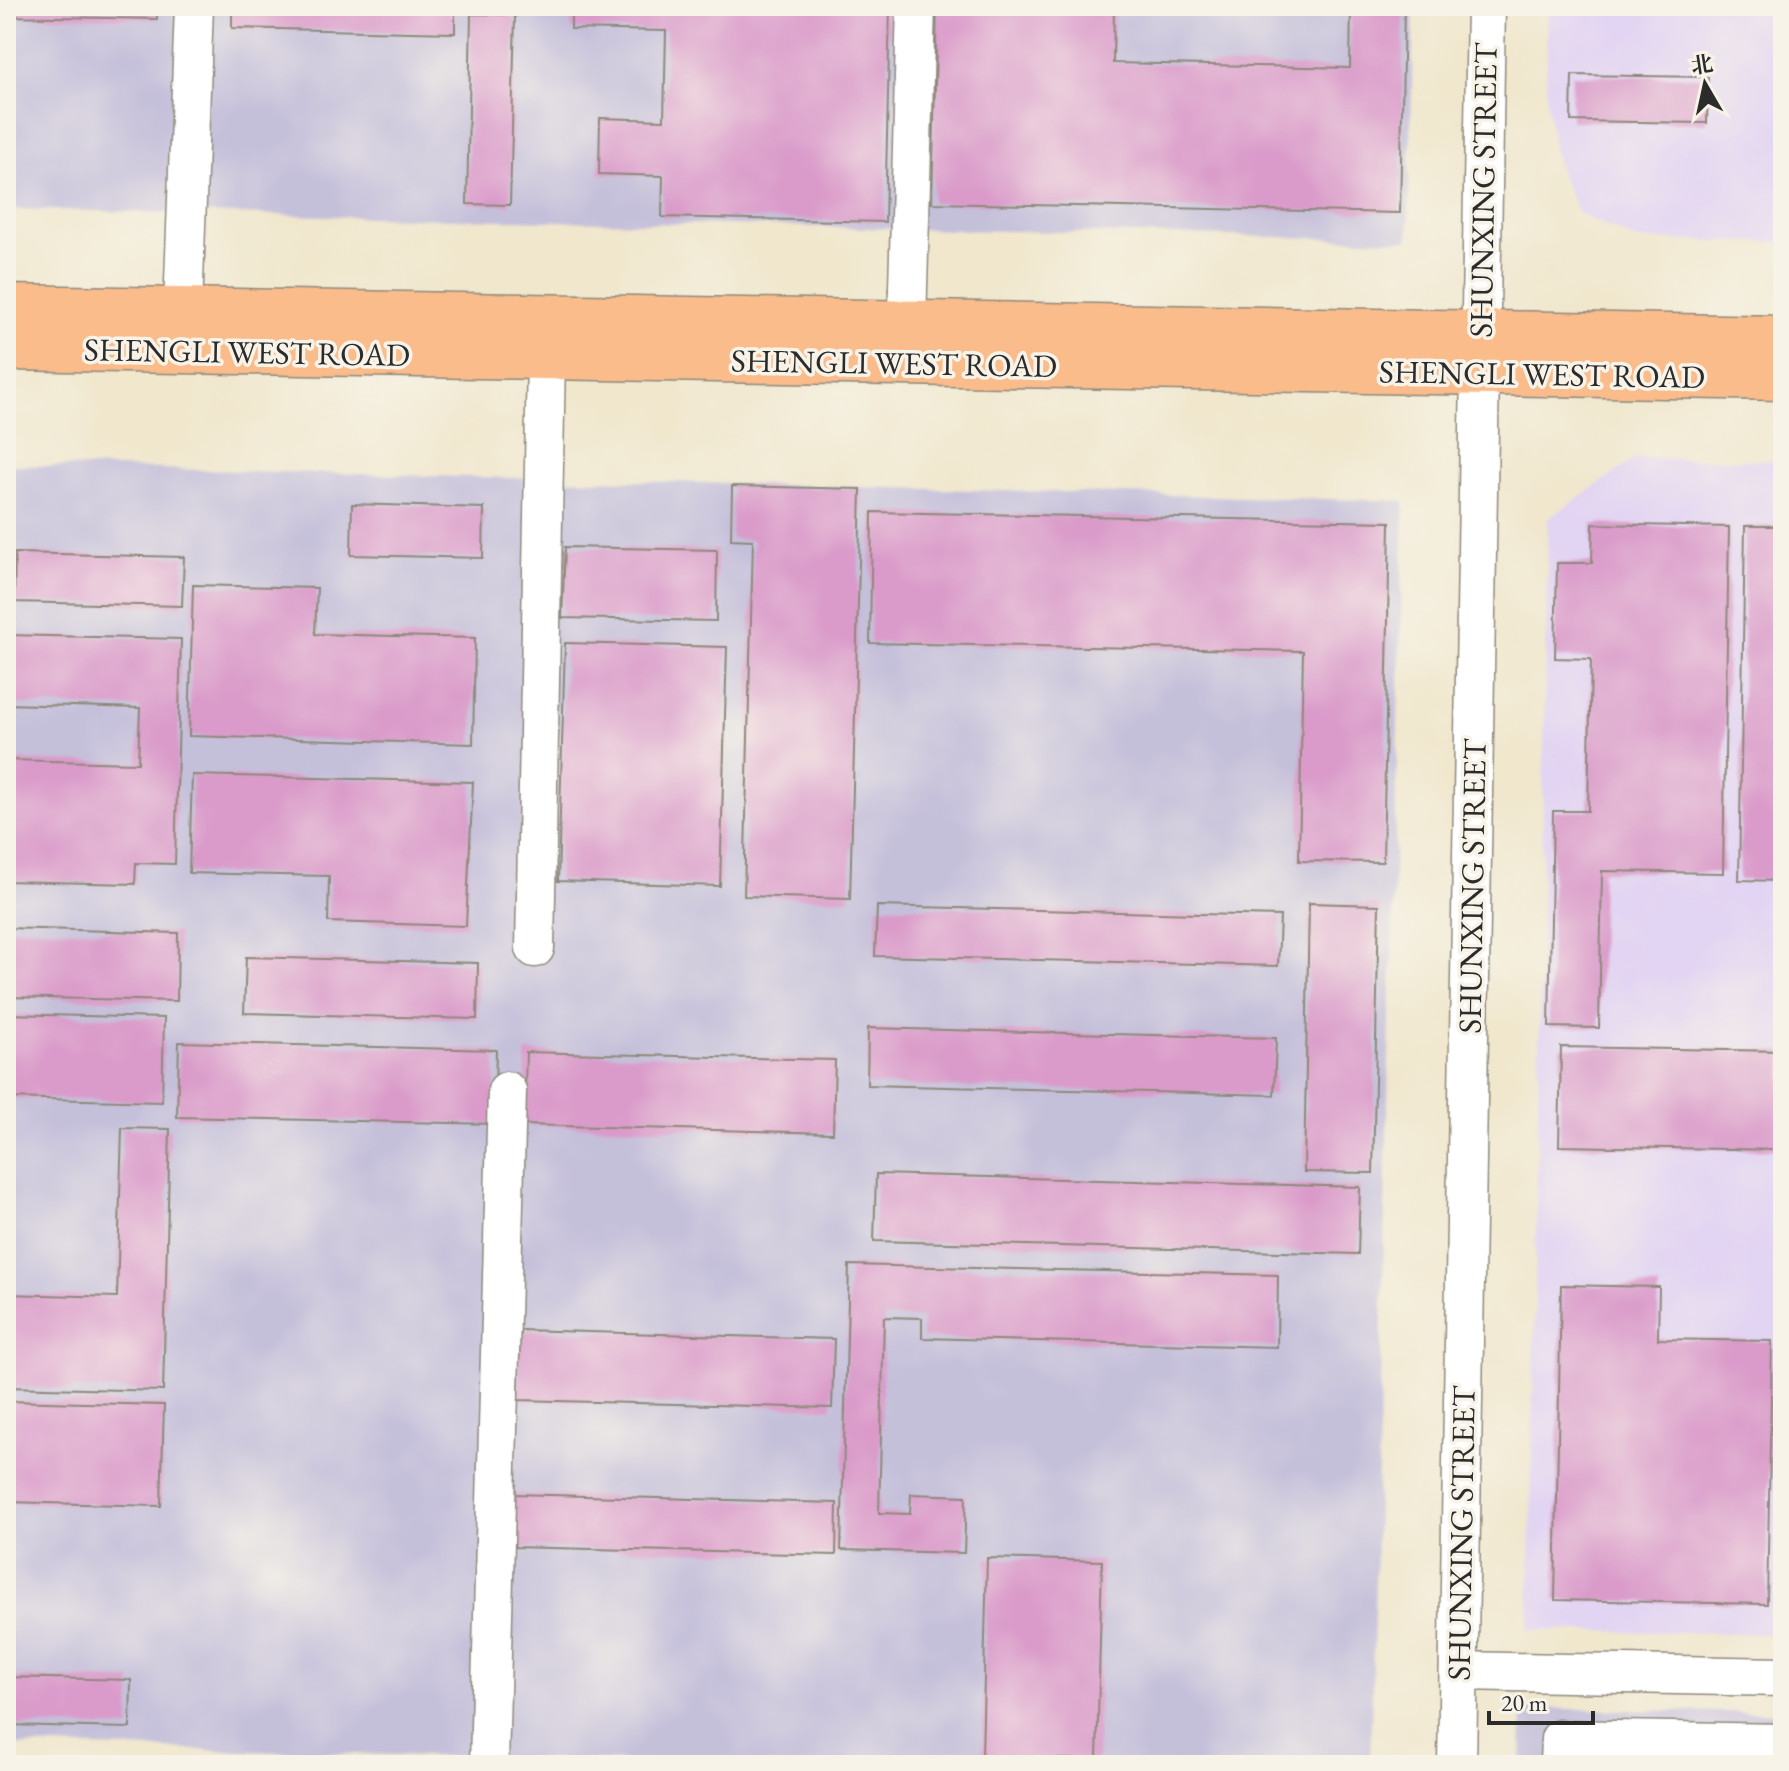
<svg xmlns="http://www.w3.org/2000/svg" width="1789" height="1771" font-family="'EB Garamond','Noto Serif SC',serif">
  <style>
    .built { fill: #e2d4f3 }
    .industrial { fill: #c5c0da }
    .building { fill: #da9bca }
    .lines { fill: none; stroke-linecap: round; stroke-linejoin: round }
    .minor-casing { stroke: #8e897c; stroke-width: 41 }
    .major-casing { stroke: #8e897c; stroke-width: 47 }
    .minor { stroke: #fff; stroke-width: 38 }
    .major { stroke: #fabc8b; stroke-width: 44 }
    .labels { text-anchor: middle; stroke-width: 7; stroke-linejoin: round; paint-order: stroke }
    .street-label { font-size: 32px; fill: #2b2b2b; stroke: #f7f3e8 }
  </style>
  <rect width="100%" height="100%" fill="#f7f3e8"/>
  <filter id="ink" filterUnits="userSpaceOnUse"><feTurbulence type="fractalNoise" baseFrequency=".0125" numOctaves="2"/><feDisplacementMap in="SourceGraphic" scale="16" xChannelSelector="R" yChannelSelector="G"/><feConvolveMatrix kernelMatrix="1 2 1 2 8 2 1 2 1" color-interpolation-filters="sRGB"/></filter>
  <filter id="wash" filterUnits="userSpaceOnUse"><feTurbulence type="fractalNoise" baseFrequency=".006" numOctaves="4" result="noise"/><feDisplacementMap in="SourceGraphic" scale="32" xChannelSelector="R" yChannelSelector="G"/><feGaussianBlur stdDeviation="1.8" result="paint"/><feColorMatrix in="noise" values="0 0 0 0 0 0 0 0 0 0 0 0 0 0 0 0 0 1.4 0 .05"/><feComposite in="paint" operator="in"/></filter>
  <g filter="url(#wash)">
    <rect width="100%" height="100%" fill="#f0e7cd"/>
    <path class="built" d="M1548 6H1783V242L1637 240 1579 214 1562 178 1553 147 1546 95Z
      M1636 458 1783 461V1634L1529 1630 1548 519Z"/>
    <path class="industrial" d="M6 6H1414L1408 240 6 209Z
      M6 465 1404 501 1370 1765H784L6 1745Z
      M1522 1708 1783 1713V1765H1521Z"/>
    <g id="blocks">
      <path class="building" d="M6 6H157V19L6 16Z
        M232 6H455V33L232 28Z
        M571 6H890L885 222 662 217 663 176 599 174 600 118 664 120 666 31 571 29Z
        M937 6H1114L1113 63 1350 68 1351 6H1404L1400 213 932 203Z
        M471 14 515 15 510 205 467 204Z
        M1572 75 1708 77 1707 123 1571 121Z
        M732 486 861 489 850 899 744 896 753 540 731 539Z
        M352 504 484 508 483 558 351 555Z
        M872 512 1390 522 1383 862 1299 861 1303 651 870 643Z
        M1593 524 1729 527 1723 873 1602 871 1599 1028 1549 1027 1553 811H1588L1591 659 1555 658 1557 563H1592Z
        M1745 526H1783V881L1739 880Z
        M565 547 717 550 716 621 562 618Z
        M15 553 184 557 182 606 14 602Z
        M193 585 317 588 315 634 475 638 473 744 189 736Z
        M6 635 181 639 175 864 136 863 135 884 6 881V760L138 763 140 708 6 704Z
        M565 643 727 647 720 886 558 881Z
        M192 775 473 782 466 926 328 922 329 876 189 873Z
        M1309 903 1379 905 1373 1173 1304 1172Z
        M877 906 1280 916 1278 966 875 956Z
        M6 928 178 933 177 1001 6 997Z
        M246 957 478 963 477 1019 244 1013Z
        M6 1014 164 1018 162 1102 6 1098Z
        M868 1028 1276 1038 1274 1095 867 1085Z
        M179 1042 496 1050 494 1124 177 1117Z
        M1561 1047 1783 1051V1150L1559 1146Z
        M526 1052 835 1060 833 1133 524 1125Z
        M122 1128 170 1129 163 1391 6 1387V1294L117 1297Z
        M876 1174 1360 1187 1358 1254 874 1241Z
        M849 1265 1278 1275 1277 1347 922 1338V1318L884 1317 879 1513 910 1514 911 1494 966 1496 964 1553 841 1550Z
        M1561 1285 1659 1287 1658 1339 1772 1341 1767 1604 1555 1600Z
        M520 1330 834 1339 832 1408 518 1400Z
        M6 1401 164 1405 161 1506 6 1502Z
        M514 1494 837 1503 836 1555 512 1547Z
        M987 1558 1102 1561 1097 1760 982 1757Z
        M6 1677 131 1680 130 1728 6 1725Z"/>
    </g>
  </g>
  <g filter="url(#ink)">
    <use href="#blocks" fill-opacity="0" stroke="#8e897c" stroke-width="2"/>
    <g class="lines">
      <defs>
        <path id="minor" d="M183 310 194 6
          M907 323 916 6
          M535 948 546 357
          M1459 1671 1783 1677
          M489 1765 507 1091
          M1457 1765 1486 6
          M1559 1765 1560 1739 1783 1743"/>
        <path id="major" d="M6 307 1783 338
          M6 348 1783 378"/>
      </defs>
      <use href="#minor" class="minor-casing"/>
      <use href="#major" class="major-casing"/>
      <use href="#minor" class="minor"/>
      <use href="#major" class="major"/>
    </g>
  </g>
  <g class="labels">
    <g class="street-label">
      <text transform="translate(1483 190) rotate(-89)" y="11">SHUNXING STREET</text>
      <text transform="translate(247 352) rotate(1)" y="11">SHENGLI WEST ROAD</text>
      <text transform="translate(894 363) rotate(1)" y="11">SHENGLI WEST ROAD</text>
      <text transform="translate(1542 374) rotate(1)" y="11">SHENGLI WEST ROAD</text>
      <text transform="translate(1472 886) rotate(-89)" y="11">SHUNXING STREET</text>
      <text transform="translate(1461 1533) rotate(-89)" y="11">SHUNXING STREET</text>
    </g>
  </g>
  <rect width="1789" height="1771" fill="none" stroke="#f7f3e8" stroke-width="32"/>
  <g transform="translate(1705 84) rotate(351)" stroke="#f7f3e8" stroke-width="6" paint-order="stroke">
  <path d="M0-6L14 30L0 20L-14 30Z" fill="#2b2b2b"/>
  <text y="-12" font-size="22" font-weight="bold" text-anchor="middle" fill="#2b2b2b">北</text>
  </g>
  <path d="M1489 1711v12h104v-12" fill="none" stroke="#2b2b2b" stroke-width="4"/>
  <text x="1501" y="1711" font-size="24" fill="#2b2b2b" stroke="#f7f3e8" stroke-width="6" paint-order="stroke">20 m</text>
</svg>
